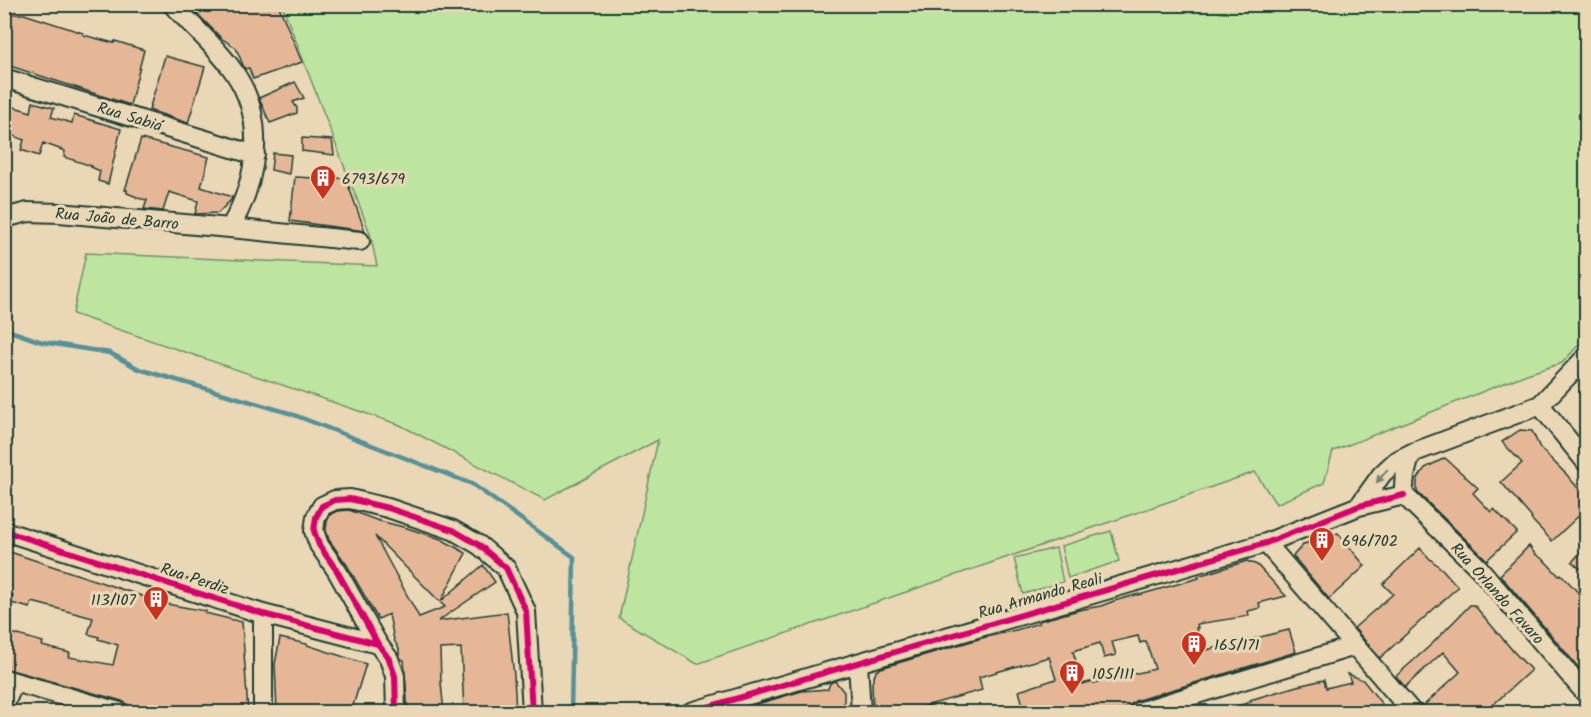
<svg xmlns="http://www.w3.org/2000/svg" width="1591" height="717" font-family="Kalam,sans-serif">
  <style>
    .green { fill: #bde5a0; stroke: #6e916a; stroke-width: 1.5 }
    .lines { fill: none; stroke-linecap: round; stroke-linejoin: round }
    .stream { stroke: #579098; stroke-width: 4.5 }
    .building { fill: #e5b796; stroke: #1f3d34; stroke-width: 1.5; fill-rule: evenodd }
    .minor-casing { stroke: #1f3d34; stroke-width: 22 }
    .minor { stroke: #ead7b5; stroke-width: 18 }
    .cycleway-casing { stroke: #ead7b5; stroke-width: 10 }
    .cycleway { stroke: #d6006c; stroke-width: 6 }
    .oneway { fill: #7a826e }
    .labels { text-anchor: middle; stroke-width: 6; stroke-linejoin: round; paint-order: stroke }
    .street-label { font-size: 16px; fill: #1f3d34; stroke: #ead7b5 }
    .poi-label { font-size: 16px; fill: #1f3d34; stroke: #ead7b5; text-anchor: start }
  </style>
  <rect width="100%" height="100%" fill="#ead7b5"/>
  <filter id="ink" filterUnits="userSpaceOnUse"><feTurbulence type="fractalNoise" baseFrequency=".0167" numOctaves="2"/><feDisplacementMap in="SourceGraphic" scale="12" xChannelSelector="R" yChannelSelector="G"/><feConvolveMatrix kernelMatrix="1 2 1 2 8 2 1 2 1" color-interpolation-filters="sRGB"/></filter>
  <g filter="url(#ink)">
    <path class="green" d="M282 5H1586V337L1562 363 1527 374 1333 451 1324 483 1276 504 1255 472 697 664 619 618 658 440 545 500 400 425 73 314 86 253 377 266 370 233Z
      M1111 531 1119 561 1068 578 1061 546Z
      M1056 548 1063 582 1023 594 1014 558Z"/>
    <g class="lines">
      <path class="stream" d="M4 329 42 342 110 353 139 369 289 413 472 484 574 557 571 712"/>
    </g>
    <path class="building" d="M188 4H278L302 62 253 79 249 68 245 69 243 65 236 48 221 38Z
      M4 14H24L83 33V35L114 43 115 41 144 50 130 105 4 64Z
      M165 56 205 67 188 123 149 110Z
      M295 82 304 98 293 102 297 108V113L270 123 259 98Z
      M33 102 54 108 51 117 72 123 74 115 121 129 108 184 98 181 100 171 91 167 92 166 64 157 65 151 43 143 39 156 21 150 24 140 4 132V128L11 106 31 112Z
      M302 138 332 140 334 155 302 151Z
      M141 139 209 157 201 187 232 197 231 200 218 213 195 214 198 201 169 192 163 211 144 209 147 200 137 198V197L127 193V190H125Z
      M273 153 291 155 289 174 271 170Z
      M315 176 346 179 365 231 290 221 295 177 315 178Z
      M1520 430 1532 431 1540 448 1567 475 1587 499V508L1552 541 1531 519 1532 518 1501 482 1522 463 1502 442Z
      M1445 458 1478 488 1473 493 1491 512 1494 509 1517 532 1487 560 1417 492V480L1425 468Z
      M349 510 376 520 407 528 441 539 466 553 441 601 483 565 495 582 438 621 507 612 514 676 516 712H464L461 648 440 649 441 683 444 712H408L404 660 401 659 399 654V649L394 640 389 614 378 619 347 565 329 540 326 530 327 521 330 515 338 511ZM375 536 440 602 445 607 419 617Z
      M1338 533 1365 566 1329 599 1293 556 1304 544Z
      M1587 545V574L1572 562Z
      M1529 546 1535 554 1544 560 1559 576 1561 574 1587 602V661L1579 668 1500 575Z
      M1420 548 1429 558 1443 570 1458 587 1380 658 1354 628 1393 594 1383 584Z
      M4 550 142 596 172 605 206 611 205 613 242 622 248 712H141L130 709 127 704 122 701 4 668V631L43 642 42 646 70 653 69 657 113 665 118 645 98 639 99 637 88 634 93 618 32 602 30 608 11 603 13 595 4 593Z
      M1247 561 1257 565 1286 596 1259 603 1260 608 1248 611 1249 616 1197 624 1198 628H1196L1202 651 1289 630 1296 652 1135 701 1128 708 1111 712H1025L1019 691 1056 679 1049 657 979 677 982 690 904 712H873L872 683 876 671 881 668 982 638 1016 630 1039 623V621L1079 610 1101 606 1114 601 1139 594V595L1199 578 1198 576ZM1138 636 1140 643 1146 641 1155 669 1094 683V681L1082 684 1073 651 1100 643 1104 658 1116 655 1112 642Z
      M1470 605H1474L1514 652 1531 670 1485 712H1423L1422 707 1460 672 1443 652 1405 687 1396 676 1433 643Z
      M280 638 307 644V645L366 664 351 712 328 707V712H277L275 664Z
      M1348 674 1363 680 1385 708 1370 712H1358L1357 706 1331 712H1227V709L1251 702 1250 700 1297 686 1324 680 1326 688 1351 682Z
      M835 681 844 692V712H743L747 707 802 691 828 689 830 683Z"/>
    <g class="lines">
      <defs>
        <path id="minor" d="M172 4C191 25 218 48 234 72 267 120 258 179 230 228
          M4 78 255 155
          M4 218 28 212 59 213 230 228 360 241
          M1540 405 1586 462
          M1404 495 1479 568 1586 694
          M1404 495C1403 479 1406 467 1412 453
          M1359 506 1382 474 1396 461 1412 453 1540 405 1586 357
          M4 531 263 614 378 644
          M1266 543 1412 712
          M263 614V712
          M858 663 861 712
          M4 679 119 712
          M4 706 14 682
          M396 712 395 676 389 659 378 644 337 571 319 545 314 531 316 517 322 506 335 500 350 499 388 508 453 530 479 545 506 568 526 611 532 712
          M691 712 1266 543 1359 506 1404 495
          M1138 712 1355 646"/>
      </defs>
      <use href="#minor" class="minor-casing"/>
      <use href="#minor" class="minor"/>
      <defs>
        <path id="cycleway" d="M4 531 263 614 378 644
          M396 712 395 676 389 659 378 644 337 571 319 545 314 531 316 517 322 506 335 500 350 499 388 508 453 530 479 545 506 568 526 611 532 712
          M691 712 1266 543 1359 506 1404 495"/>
      </defs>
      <use href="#cycleway" class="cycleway-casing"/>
      <use href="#cycleway" class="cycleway"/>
    </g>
    <defs><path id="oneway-solid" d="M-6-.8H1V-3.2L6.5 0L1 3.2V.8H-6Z" transform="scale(1.5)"/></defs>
    <use class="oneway" href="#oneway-solid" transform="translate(1382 476) rotate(130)"/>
  </g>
  <defs>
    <symbol id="building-pin" viewBox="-11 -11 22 30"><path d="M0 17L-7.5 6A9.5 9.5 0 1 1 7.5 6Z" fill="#c8321e" stroke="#ead7b5"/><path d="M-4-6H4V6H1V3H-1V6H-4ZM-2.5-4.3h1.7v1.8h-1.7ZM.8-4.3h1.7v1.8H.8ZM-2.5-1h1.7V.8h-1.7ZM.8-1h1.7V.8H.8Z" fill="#fff"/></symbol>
  </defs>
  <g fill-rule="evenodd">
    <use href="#building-pin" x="308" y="163" width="30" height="40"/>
    <use href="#building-pin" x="1307" y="525" width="30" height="40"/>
    <use href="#building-pin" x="141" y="584" width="30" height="40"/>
    <use href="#building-pin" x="1179" y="629" width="30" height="40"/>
    <use href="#building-pin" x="1057" y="658" width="30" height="40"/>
  </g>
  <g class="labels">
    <g class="street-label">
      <text transform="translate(130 116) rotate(17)" y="6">Rua Sabiá</text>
      <text transform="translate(117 218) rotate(5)" y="6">Rua João de Barro</text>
      <text transform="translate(195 578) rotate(18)" y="6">Rua Perdiz</text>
      <text transform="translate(1498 593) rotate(48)" y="6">Rua Orlando Favaro</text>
      <text transform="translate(1040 595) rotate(-16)" y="6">Rua Armando Reali</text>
    </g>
    <g class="poi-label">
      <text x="342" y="184">6793/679</text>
      <text x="1342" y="546">696/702</text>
      <text x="136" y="605" text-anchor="end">113/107</text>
      <text x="1214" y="650">165/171</text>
      <text x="1092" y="679">105/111</text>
    </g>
  </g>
  <rect width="1591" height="717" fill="none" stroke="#ead7b5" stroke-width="24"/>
  <rect x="12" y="12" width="1567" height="693" fill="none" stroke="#1f3d34" stroke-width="2" filter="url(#ink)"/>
</svg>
